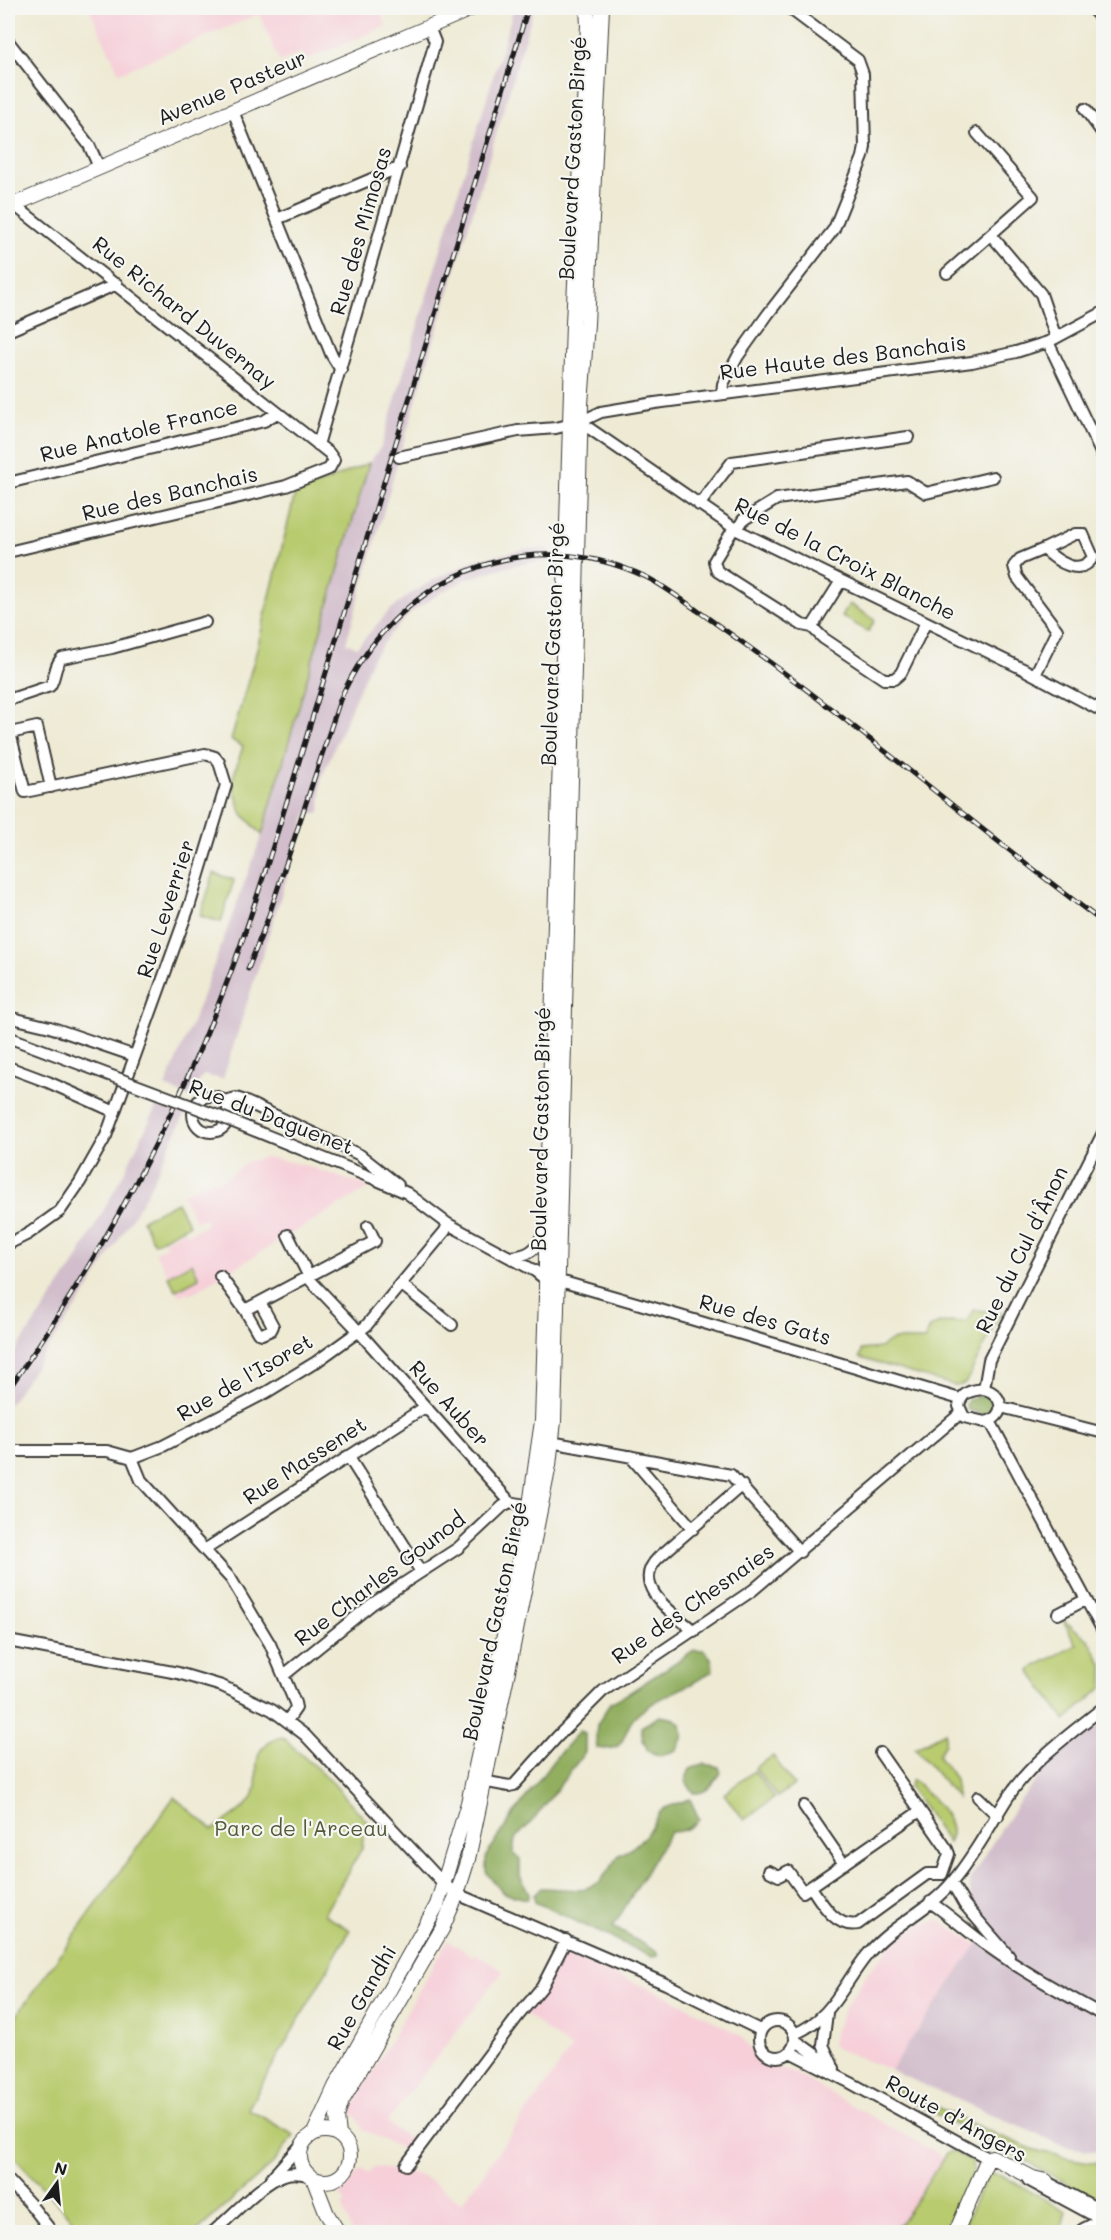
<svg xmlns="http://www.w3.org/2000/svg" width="1111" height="2240" font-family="Mali,sans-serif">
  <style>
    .built { fill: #f6cfd9 }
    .industrial { fill: #d1bdcb }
    .green { fill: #b8cb6e; stroke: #6a7445; stroke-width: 1.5 }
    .forest { fill: #92af61; stroke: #57663e; stroke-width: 1.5 }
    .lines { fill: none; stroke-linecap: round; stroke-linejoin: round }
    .minor-casing { stroke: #3c3b38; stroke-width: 14 }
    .major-casing { stroke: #3c3b38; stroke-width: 16 }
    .highway-casing { stroke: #3c3b38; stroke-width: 20 }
    .minor { stroke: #fff; stroke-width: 10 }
    .major { stroke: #fff; stroke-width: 14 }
    .highway { stroke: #fff; stroke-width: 16 }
    .rail-casing { stroke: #1c1c1c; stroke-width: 5 }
    .rail { stroke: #f6f6f2; stroke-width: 3; stroke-dasharray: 9; stroke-linecap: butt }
    .minor-bridge-casing { stroke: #3c3b38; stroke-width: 14; stroke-linecap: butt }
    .minor-bridge { stroke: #fff; stroke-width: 10 }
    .labels { text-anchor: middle; stroke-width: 4.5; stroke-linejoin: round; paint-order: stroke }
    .street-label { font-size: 21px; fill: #1c1c1c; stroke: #f6f6f2 }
    .park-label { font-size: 21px; fill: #535939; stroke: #f6f6f2 }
  </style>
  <rect width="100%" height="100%" fill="#f6f6f2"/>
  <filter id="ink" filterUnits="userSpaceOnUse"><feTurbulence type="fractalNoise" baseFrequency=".0167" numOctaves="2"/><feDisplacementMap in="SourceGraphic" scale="12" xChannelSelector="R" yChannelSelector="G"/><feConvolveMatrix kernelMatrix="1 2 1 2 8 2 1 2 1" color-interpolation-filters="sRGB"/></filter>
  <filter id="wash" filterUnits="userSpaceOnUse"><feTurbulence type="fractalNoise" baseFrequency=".008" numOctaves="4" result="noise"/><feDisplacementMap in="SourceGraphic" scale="24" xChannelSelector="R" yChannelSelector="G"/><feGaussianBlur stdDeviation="1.35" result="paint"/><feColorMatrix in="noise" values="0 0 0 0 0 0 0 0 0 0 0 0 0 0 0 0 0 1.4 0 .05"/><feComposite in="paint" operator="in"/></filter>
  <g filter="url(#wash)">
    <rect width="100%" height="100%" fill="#eeead4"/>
    <path class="built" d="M89 8H379L386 26 306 60 302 52 280 62 259 14 119 73Z
      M267 1157 300 1164 370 1187 189 1295 187 1292 179 1296 155 1252 166 1246 164 1241 185 1230 188 1234 207 1224 204 1218 196 1222 182 1194 214 1178 216 1182 224 1177 225 1179 247 1162Z
      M941 1921 977 1945 890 2070 835 2048 832 2043 835 2031 845 2007 868 1972 890 1946 919 1924Z
      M448 1940 472 1956 475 1953 503 1971 387 2122 415 2144 409 2152 363 2130 357 2117 349 2113Z
      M561 1953 663 1994 696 2011 741 2036 762 2065 791 2071 958 2165 927 2232H352L343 2207 346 2201 340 2197 360 2169 368 2174 374 2167 413 2173 430 2180 462 2203 571 2049 524 2013 534 2005Z"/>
    <path class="industrial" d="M514 8H534L399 457 346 643 357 647 390 610 409 595 433 580 474 560 525 549 549 548V562H533L502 568 466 579 440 593 413 611 389 635 372 659 321 779 320 813H307L223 1079 203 1075 190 1097 165 1087 198 1008 262 835 369 463 381 447Z
      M158 1103 185 1114 147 1193 87 1292 8 1406V1362L72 1268 126 1169Z
      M1103 1722V2152L1066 2147 890 2070 991 1924 971 1900 969 1881 993 1842 1021 1799 1047 1767 1064 1750Z"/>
    <path class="green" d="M369 463 262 835 241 812 232 781 243 746 231 740 255 657 295 494Z
      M849 604 875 620 868 632 842 616Z
      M214 873 234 880 221 922 200 916Z
      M177 1202 189 1225 154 1243 142 1220Z
      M192 1263 199 1278 176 1290 168 1276Z
      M974 1310 1001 1312 965 1384 956 1386 860 1358 861 1350 880 1348 892 1340H925L928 1329 939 1323 967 1321Z
      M1062 1619 1089 1640 1103 1666V1687L1065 1720 1030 1671 1035 1666 1077 1645Z
      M945 1732V1744L938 1755 955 1779 957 1798 915 1748Z
      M282 1737 333 1783 368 1823 364 1830 362 1848 324 1914 350 1930 248 2109 294 2135 273 2163 196 2232H85L8 2151V2027L174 1797 213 1830C225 1820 243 1811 251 1800 266 1778 241 1748 282 1737Z
      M773 1756 794 1785 777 1797 755 1768Z
      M754 1771 774 1798 744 1820 724 1794Z
      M911 1780 917 1783C930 1797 961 1821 948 1843L909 1786Z
      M887 2084 988 2131 1032 2149 1071 2159 1103 2164V2206L1065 2182 894 2092Z
      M954 2152 972 2161 973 2172 949 2232H887L901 2223 947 2153Z
      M989 2173 1001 2175 1066 2211 1061 2230 1057 2232H960Z"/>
    <path class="forest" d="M984 1395 991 1398 994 1403 990 1413 984 1415 967 1410 966 1404 968 1399Z
      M694 1650H704L711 1658 713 1671C706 1674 699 1680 693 1683 673 1693 652 1701 636 1716 620 1730 631 1753 597 1748L596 1737 597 1725 610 1703 629 1693Z
      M660 1716 675 1719 681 1724 683 1736 677 1750 660 1756 648 1751 643 1740 641 1727Z
      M579 1731 585 1733V1752L535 1818 515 1839 513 1853 520 1859V1876L529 1893 527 1899 503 1893 486 1872V1856L515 1812 553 1761Z
      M704 1764 719 1767 721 1773C713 1783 708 1794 694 1793L685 1781 690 1769Z
      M690 1799 699 1819C692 1828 681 1832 670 1832L613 1927 657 1952V1956L652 1957 535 1902 534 1895 541 1888 582 1890 600 1882 619 1855 631 1849 646 1835 660 1812 665 1808Z"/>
  </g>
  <g filter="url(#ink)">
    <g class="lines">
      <defs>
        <path id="minor" d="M1091 8 1104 21
          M8 41 89 145 99 167
          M1085 109 1104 135
          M233 111 331 354 341 370
          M8 200 329 453 334 460 329 469 286 486 8 552
          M277 219 400 167
          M991 235 1041 294 1056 338
          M947 273 1033 197 977 133
          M8 331 117 284
          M1048 342 1104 459
          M722 394 723 384 738 356 768 314 834 229 863 157 865 147 863 74 858 60 789 8
          M580 422 737 530 1023 669 1104 712
          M318 445 435 42 429 27
          M399 457 518 431 556 428 580 422 601 412 655 403 972 362 1016 352 1048 342 1104 312
          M8 483 264 421 277 413
          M699 505 732 462 908 437
          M734 528 714 561 717 571 802 625 812 627 823 638 884 679H894L901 673 926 622
          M737 530 743 520 777 499 907 481 926 493 993 477
          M812 627 841 581
          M1035 675 1057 630 1017 577 1014 566 1020 559 1044 549C1057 561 1080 578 1093 557L1083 534H1075L1044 549
          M8 700 50 686C56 677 54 665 62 658L112 648 205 622
          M8 733H10L25 792 205 754 215 757 219 762 226 785 190 904 106 1136 80 1182 60 1211 28 1234 8 1244
          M10 733 37 727 51 787
          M8 1017 50 1027 135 1056
          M8 1067 48 1082 115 1112
          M193 1114a18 18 0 1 1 36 0a18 18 0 1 1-36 0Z
          M223 1101 236 1098 242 1100 360 1155 398 1185
          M370 1177 407 1193 448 1224 535 1271 546 1280 567 1283 657 1309 960 1399
          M288 1235 311 1281 352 1324 510 1502
          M509 1257C528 1256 538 1250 543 1232
          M220 1276 245 1310
          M402 1285 452 1325
          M260 1302 273 1326 271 1330 262 1334 258 1333 245 1310 375 1241 368 1226
          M984 1389 989 1360 1104 1131
          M984 1389C1004 1394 1007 1417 985 1422L964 1417 959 1406C961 1392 972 1390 984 1389Z
          M1001 1407 1104 1433
          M990 1421 1104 1633
          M545 1441 731 1475 800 1552
          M8 1451H107L132 1458 163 1446 267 1392 316 1362 366 1326 445 1231 448 1224
          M348 1456 421 1572
          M630 1456 693 1529
          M132 1458 141 1480 231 1579 270 1644 295 1703 296 1708 287 1721
          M206 1549 425 1407
          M1058 1614 1085 1600
          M694 1631C673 1613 630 1586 658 1558L742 1485
          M8 1641 178 1673 222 1686 272 1710 305 1735 444 1884 457 1894 666 1984 760 2030
          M284 1675 372 1604 458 1548 503 1506 510 1502 530 1506
          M477 1780 509 1786 514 1785 557 1737 603 1691 753 1590 961 1413
          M978 1797 998 1816
          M804 1806 844 1864
          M769 1871 779 1876 788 1871 803 1892 920 1811
          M952 1883 964 1904 1009 1956
          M811 1887C821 1902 836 1929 858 1924L927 1874H942L949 1854 947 1849 880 1753
          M930 1902C951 1916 969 1933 989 1947 1025 1973 1065 1994 1104 2016
          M827 2013 823 2045 832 2064
          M759 2039a18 18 0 1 1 36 0a18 18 0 1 1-36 0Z
          M794 2034C832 2019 843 1984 867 1955 891 1925 929 1911 953 1881 975 1855 990 1825 1008 1797 1032 1761 1070 1734 1104 1707
          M795 2040 834 2068
          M790 2052 851 2083 993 2161
          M406 2165 518 2016 542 1987 566 1940
          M272 2177 302 2144
          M1041 2179 1104 2212
          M8 2180 31 2205 52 2232
          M1028 2180 1104 2221
          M213 2232C231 2217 262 2182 284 2175 292 2172 300 2173 308 2175"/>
        <path id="major" d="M8 207 473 8
          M300 2156a25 25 0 1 1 50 0a25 25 0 1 1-50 0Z
          M314 2133 335 2087 437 1905 468 1803 498 1665 530 1506 536 1462 542 1421 546 1296V1224L573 323 588 25 587 8
          M339 2135 337 2117 342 2101 442 1929 457 1894 468 1859 509 1666 549 1465 554 1421 581 404 587 324 602 8
          M313 2178 327 2214 338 2232
          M956 2232 988 2158 992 2157 1033 2178 1046 2181"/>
        <path id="highway" d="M1084 2232 1104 2222"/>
      </defs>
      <use href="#minor" class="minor-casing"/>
      <use href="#major" class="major-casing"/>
      <use href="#highway" class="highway-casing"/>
      <use href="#minor" class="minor"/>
      <use href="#major" class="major"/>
      <use href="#highway" class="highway"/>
      <defs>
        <path id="rail" d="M248 969 267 921 340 700C393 579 523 519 646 577 664 586 681 599 698 611 725 630 752 649 779 669 889 751 993 841 1104 923
          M8 1390C97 1263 172 1127 227 982 250 923 268 862 287 801L528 8"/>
      </defs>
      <use href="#rail" class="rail-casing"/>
      <use href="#rail" class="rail"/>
      <defs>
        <path id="minor-bridge" d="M8 1037 221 1117 370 1177"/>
      </defs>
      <use href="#minor-bridge" class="minor-bridge-casing"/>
      <use href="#minor-bridge" class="minor-bridge"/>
    </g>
  </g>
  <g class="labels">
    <g class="street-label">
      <text transform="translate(232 88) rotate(-23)" y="7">Avenue Pasteur</text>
      <text transform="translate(573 158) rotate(-87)" y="7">Boulevard Gaston Birgé</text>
      <text transform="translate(361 231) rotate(-74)" y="7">Rue des Mimosas</text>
      <text transform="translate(184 313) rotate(39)" y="7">Rue Richard Duvernay</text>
      <text transform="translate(843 358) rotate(-7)" y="7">Rue Haute des Banchais</text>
      <text transform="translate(139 431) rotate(-14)" y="7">Rue Anatole France</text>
      <text transform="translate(170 494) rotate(-13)" y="7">Rue des Banchais</text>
      <text transform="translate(845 559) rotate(27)" y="7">Rue de la Croix Blanche</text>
      <text transform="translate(553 644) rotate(-88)" y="7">Boulevard Gaston Birgé</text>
      <text transform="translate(166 909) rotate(-72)" y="7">Rue Leverrier</text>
      <text transform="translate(271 1117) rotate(21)" y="7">Rue du Daguenet</text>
      <text transform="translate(541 1129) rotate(-89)" y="7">Boulevard Gaston Birgé</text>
      <text transform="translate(1022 1250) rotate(-64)" y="7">Rue du Cul d'Ânon</text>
      <text transform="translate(765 1320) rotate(16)" y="7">Rue des Gats</text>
      <text transform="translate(245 1378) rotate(-30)" y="7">Rue de l'Isoret</text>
      <text transform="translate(449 1404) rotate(48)" y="7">Rue Auber</text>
      <text transform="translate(305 1461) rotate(-33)" y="7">Rue Massenet</text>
      <text transform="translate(380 1579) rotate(-37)" y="7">Rue Charles Gounod</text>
      <text transform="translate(693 1604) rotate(-35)" y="7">Rue des Chesnaies</text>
      <text transform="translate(495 1621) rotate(-78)" y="7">Boulevard Gaston Birgé</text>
      <text transform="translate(362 1998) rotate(-60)" y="7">Rue Gandhi</text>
      <text transform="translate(956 2119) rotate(29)" y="7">Route d’Angers</text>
    </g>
    <g class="park-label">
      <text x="301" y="1836">Parc de l'Arceau</text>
    </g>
  </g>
  <rect width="1111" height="2240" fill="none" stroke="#f6f6f2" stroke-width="30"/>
  <g transform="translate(57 2183) rotate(15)" stroke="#f6f6f2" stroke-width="4.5" paint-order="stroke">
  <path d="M0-4.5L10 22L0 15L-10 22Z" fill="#1c1c1c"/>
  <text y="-9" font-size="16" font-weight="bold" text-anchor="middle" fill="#1c1c1c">N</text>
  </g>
</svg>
